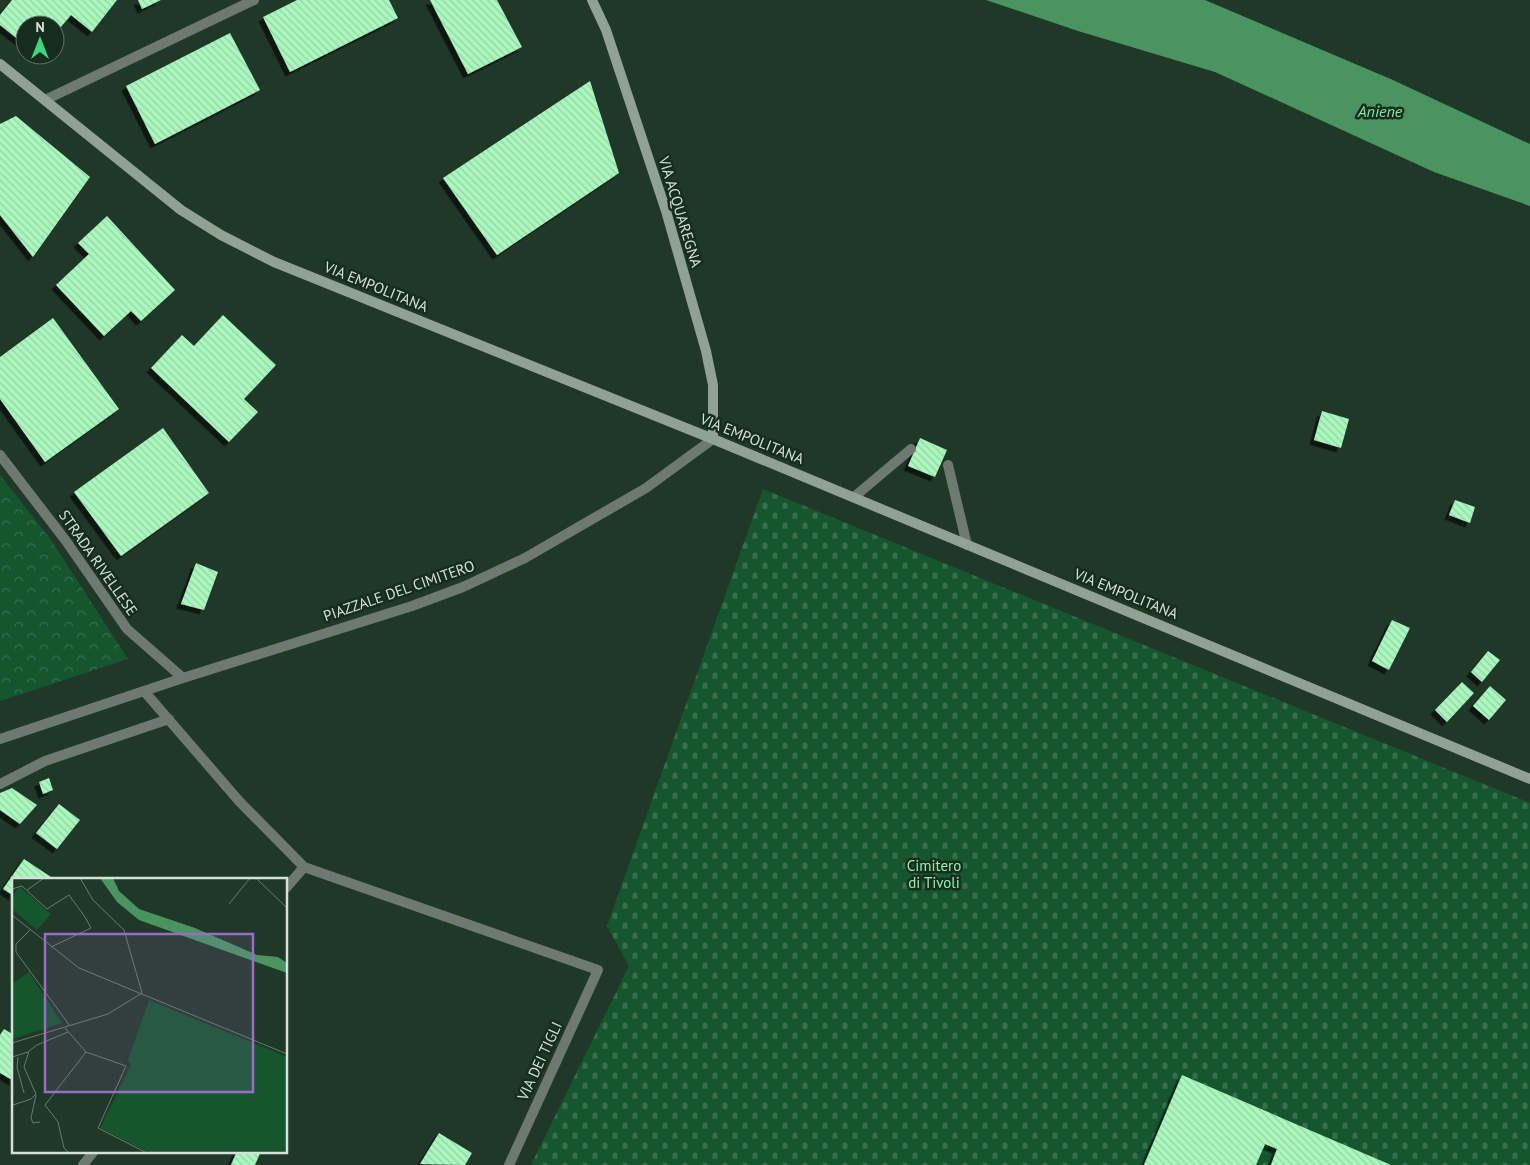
<svg xmlns="http://www.w3.org/2000/svg" width="1530" height="1165" font-family="'PT Sans',sans-serif">
  <style>
    .cemetery { fill: url(#cemetery-stones) }
    .park { fill: url(#park-crowns) }
    .water { fill: #499461 }
    .building { fill: url(#building-back-hatch); filter: url(#shadow) }
    .lines { fill: none; stroke-linecap: round; stroke-linejoin: round }
    .lane { stroke: #6e7a71; stroke-width: 10 }
    .street { stroke: #6e7a71; stroke-width: 10 }
    .secondary { stroke: #90a294; stroke-width: 10 }
    .labels { text-anchor: middle; stroke-width: 5; stroke-linejoin: round; paint-order: stroke }
    .street-label { font-size: 15px; fill: #d3e1d6; stroke: #162d1d }
    .park-label { font-size: 15px; fill: #8cf2ac; stroke: #162d1d }
    .water-label { font-size: 16px; font-style: italic; fill: #80e6a0; stroke: #162d1d }
    .inset-road { fill: none; stroke: #687c6d; stroke-width: 1 }
    .view { fill: #9a6bc7; fill-opacity: 0.15; stroke: #9a6bc7; stroke-width: 2.5 }
    .inset-edge { fill: none; stroke: #d3e1d6; stroke-width: 2.5 }
  </style>
  <defs>
    <pattern id="cemetery-stones" width="16" height="16" patternUnits="userSpaceOnUse" patternTransform="scale(1.25)"><rect width="16" height="16" fill="#16562f"/><path d="M2 7V4a2 2 0 0 1 4 0v3zM10 15v-3a2 2 0 0 1 4 0v3z" fill="#376e4c"/></pattern>
    <pattern id="park-crowns" width="20" height="18" patternUnits="userSpaceOnUse" patternTransform="scale(1.25)"><rect width="20" height="18" fill="#16562f"/><path d="M2 6a3 3 0 1 1 6 0M12 15a3 3 0 1 1 6 0" fill="none" stroke="#376e4c"/></pattern>
    <pattern id="building-back-hatch" width="6" height="6" patternUnits="userSpaceOnUse" patternTransform="scale(1.25)"><rect width="6" height="6" fill="#aaf7c0"/><path d="M-1 5l2 2M0 0l6 6M5-1l2 2" fill="none" stroke="#95d3a6"/></pattern>
    <filter id="shadow"><feDropShadow dx="-4.5" dy="4.5" stdDeviation="0" flood-color="#0009"/></filter>
  </defs>
  <rect width="100%" height="100%" fill="#203827"/>
  <path class="cemetery" d="M763 489 1530 803V1165H531L629 966 607 926Z"/>
  <path class="park" d="M0 475 51 540 128 659 0 701Z"/>
  <path class="water" d="M986 0H1205L1393 80 1530 144V206L1434 172 1215 72 1078 31Z"/>
  <path class="building" d="M12 0H117L92 32 71 15 55 34V25H25V45L0 25V15Z
    M138 0H161L142 9Z
    M297 0H389L398 18 290 72 263 17Z
    M430 0H497L522 47 468 74Z
    M230 33 260 90 155 144 126 86Z
    M590 81 619 173 497 255 443 178Z
    M16 116 90 177 33 257 0 215V124Z
    M107 216 175 290 141 321 131 311 104 336 56 285 89 254 78 243Z
    M223 315 276 365 244 399 258 412 229 442 151 368 182 335 194 346Z
    M53 318 119 409 45 462 0 399V357Z
    M1322 411 1349 419 1341 448 1314 440Z
    M163 428 209 493 121 556 74 492Z
    M920 438 947 450 935 477 908 466Z
    M1455 500 1475 507 1470 523 1449 515Z
    M196 563 218 572 204 610 181 604Z
    M1392 620 1410 628 1389 670 1372 661Z
    M1488 651 1500 660 1482 682 1471 672Z
    M1462 682 1474 693 1447 722 1435 710Z
    M1490 686 1506 700 1489 720 1473 706Z
    M49 778 53 790 43 794 39 782Z
    M12 788 37 805 20 824 0 810V793Z
    M59 804 80 820 57 849 36 833Z
    M24 859 54 879H14V896L3 889Z
    M4 1029 14 1035V1081L0 1073V1035Z
    M1182 1075 1391 1165H1271L1277 1149 1265 1144 1256 1165H1144Z
    M439 1133 472 1153 465 1165 420 1164Z
    M237 1151H261L255 1165H231Z"/>
  <g class="lines">
    <path class="lane" d="M948 465 967 545
      M854 497 911 449"/>
    <path class="street" d="M45 100 254 0
      M0 455 66 541 127 629 183 678
      M144 691 239 801 304 867 598 970 509 1165
      M0 739 183 678 412 606 463 587 525 558 646 488 713 439
      M0 784 45 761 169 719
      M286 888 304 867
      M83 1165 94 1151"/>
    <path class="secondary" d="M592 0 606 30 666 211 706 351 713 385V439
      M0 64 181 210 221 235 274 262 713 439 1530 779"/>
  </g>
  <g class="labels">
    <g class="street-label">
      <text transform="translate(680 212) rotate(73)" y="5">VIA ACQUAREGNA</text>
      <text transform="translate(376 287) rotate(22)" y="5">VIA EMPOLITANA</text>
      <text transform="translate(752 439) rotate(22)" y="5">VIA EMPOLITANA</text>
      <text transform="translate(98 563) rotate(55)" y="5">STRADA RIVELLESE</text>
      <text transform="translate(399 591) rotate(-19)" y="5">PIAZZALE DEL CIMITERO</text>
      <text transform="translate(1126 594) rotate(22)" y="5">VIA EMPOLITANA</text>
      <text transform="translate(540 1061) rotate(-65)" y="5">VIA DEI TIGLI</text>
    </g>
    <g class="park-label">
      <text x="934" y="871">Cimitero<tspan x="934" dy="17">di Tivoli</tspan></text>
    </g>
    <g class="water-label">
      <text x="1380" y="117">Aniene</text>
    </g>
  </g>
  <g transform="translate(12 878)">
    <rect width="275" height="275" fill="#203827"/>
    <path d="M137 122 275 179V275H138L88 250 119 187 116 182Z" fill="#16562f"/>
    <path d="M8 9 39 36 25 52 0 31V18ZM17 94 50 145 0 161V106Z" fill="#16562f"/>
    <path d="M88 0H101L107 13 127 31 183 50 245 77 266 79 275 85V95L127 42 105 24Z" fill="#499461"/>
    <path class="inset-road" d="M68 0 81 22 112 52 130 115M244 0 275 30M0 11 10 8 35 31 57 17 73 39 79 50 39 69M15 12 32 0M217 26 238 0M0 37 67 90 275 176M18 52 4 66V74L58 148M53 150 74 174 114 188 86 250 135 275M0 165 96 136 130 115M0 179 16 174M6 179 5 189 12 215M24 217 19 240 21 245 28 244M1 227 19 221 24 216 12 189 17 173 25 167 56 154M57 275 52 270 46 244 33 227 74 174"/>
    <path class="view" d="M33 56H241V214H33Z"/>
    <rect width="275" height="275" class="inset-edge"/>
  </g>
  <g transform="translate(40 40)"><circle r="24" fill="#162d1d" stroke="#627567"/>
  <path d="M0-4L9 19L0 12L-9 19Z" fill="#3fd77d"/>
  <text y="-8" font-size="14" font-weight="bold" text-anchor="middle" fill="#d3e1d6">N</text>
  </g>
</svg>
